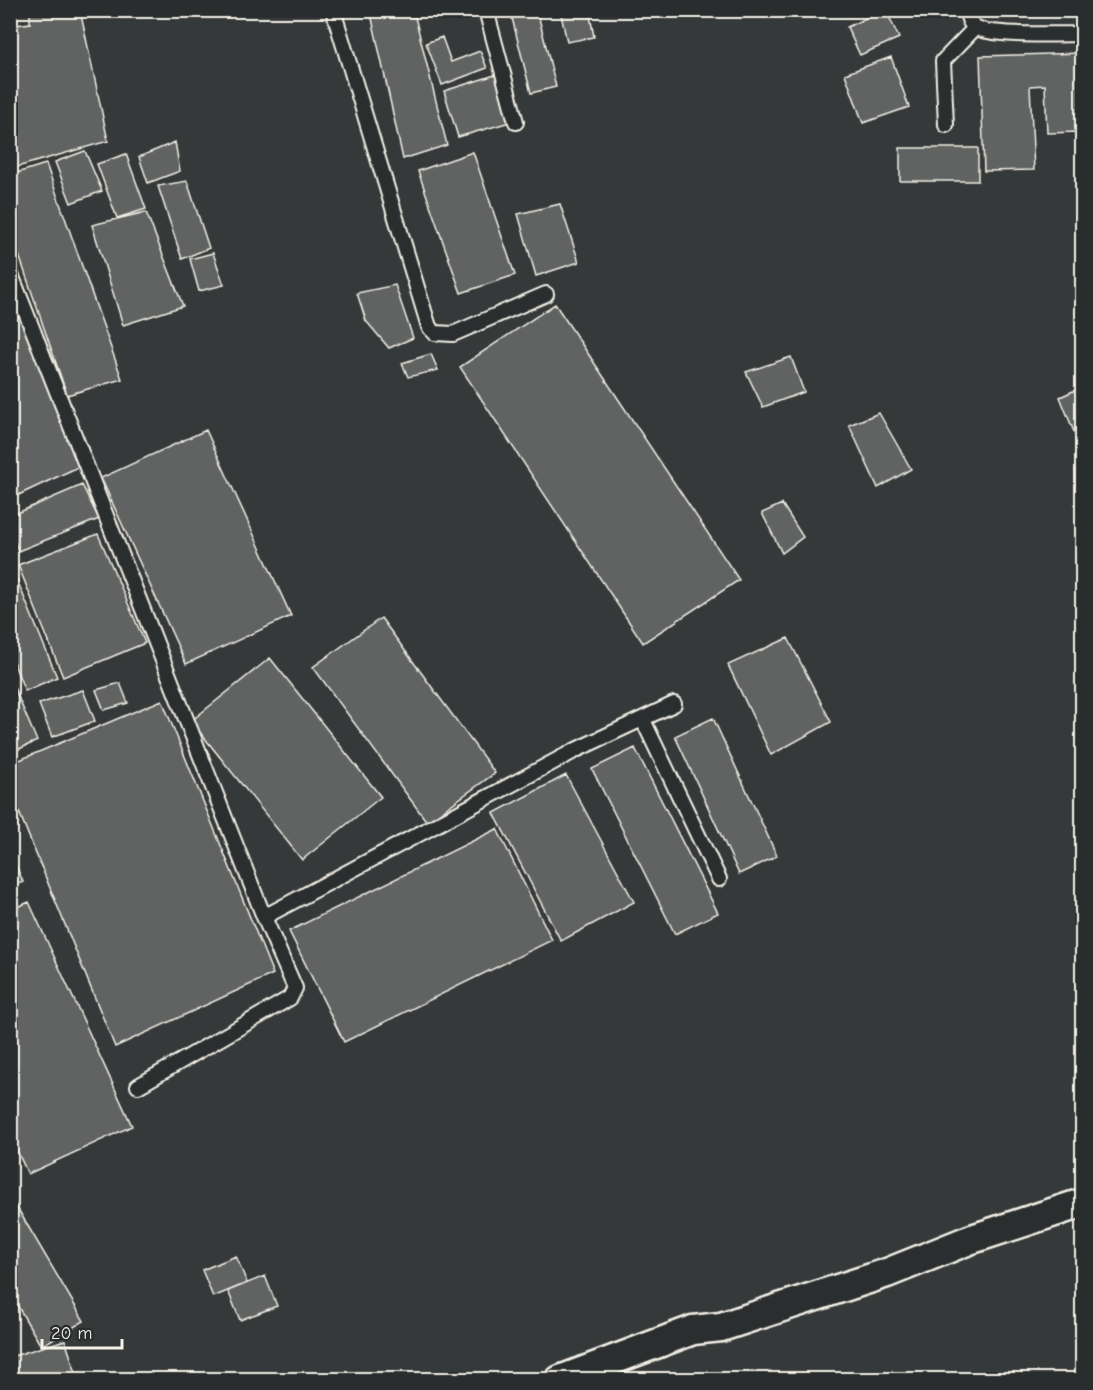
<svg xmlns="http://www.w3.org/2000/svg" width="1093" height="1390" font-family="'Comic Neue',sans-serif">
  <style>
    .building { fill: #616362; stroke: #f4f1e8; stroke-width: 1.5 }
    .lines { fill: none; stroke-linecap: round; stroke-linejoin: round }
    .lane-casing { stroke: #f4f1e8; stroke-width: 18 }
    .street-casing { stroke: #f4f1e8; stroke-width: 33 }
    .lane { stroke: #2a2d2e; stroke-width: 14 }
    .street { stroke: #2a2d2e; stroke-width: 28 }
  </style>
  <rect width="100%" height="100%" fill="#363939"/>
  <filter id="ink" filterUnits="userSpaceOnUse"><feTurbulence type="fractalNoise" baseFrequency=".0167" numOctaves="2"/><feDisplacementMap in="SourceGraphic" scale="12" xChannelSelector="R" yChannelSelector="G"/><feConvolveMatrix kernelMatrix="1 2 1 2 8 2 1 2 1" color-interpolation-filters="sRGB"/></filter>
  <g filter="url(#ink)">
    <path class="building" d="M30 10H80L108 141 10 169V26L30 23Z
      M510 10H537L556 87 531 93Z
      M560 10H589L594 37 567 42Z
      M883 10H886L899 38 860 55 847 27Z
      M371 14 415 17 447 145 403 159Z
      M442 37 451 62 480 51 487 68 442 85 426 43Z
      M1082 53V84H1080L1082 151H1079L1078 132 1047 133 1045 85 1030 86 1034 170 984 171 980 56Z
      M891 57 909 107 863 123 845 74Z
      M495 75 510 122 458 137 444 91Z
      M175 142 180 171 148 183 139 157Z
      M900 148H978V181H900Z
      M85 151 102 191 71 203 55 162Z
      M473 152 515 275 461 293 418 171Z
      M126 154 146 209 117 218 97 164Z
      M46 164 122 379 67 395 10 229V175Z
      M187 181 209 248 182 259 158 186Z
      M560 204 579 262 536 276 518 214Z
      M146 212 183 306 123 325 92 225Z
      M213 253 224 285 199 291 190 259Z
      M395 285 413 338 389 348 366 321 357 293Z
      M10 288 78 467 10 499Z
      M555 304 739 580 643 643 460 367Z
      M431 354 438 370 408 377 402 363Z
      M791 357 804 392 763 407 746 372Z
      M1082 387V452L1060 397Z
      M879 413 911 469 878 488 849 425Z
      M206 430 291 616 186 664 101 478Z
      M82 485 99 519 18 551 10 527V516Z
      M782 504 803 537 782 553 762 513Z
      M98 534 145 643 63 677 18 565Z
      M10 563 57 677 25 691 10 654Z
      M381 618 495 773 427 822 313 667Z
      M788 638 831 722 771 755 728 665Z
      M270 658 381 797 302 860 191 721Z
      M10 678 37 741 10 753Z
      M120 683 128 703 104 710 96 690Z
      M83 690 95 721 52 737 39 704Z
      M162 700 273 974 115 1047 10 790V764Z
      M713 718 777 856 739 874 675 736Z
      M635 748 718 913 675 934 592 769Z
      M566 775 634 902 561 941 494 813Z
      M497 829 552 940 344 1042 289 931Z
      M10 851 23 882 10 887Z
      M29 902 132 1126 28 1174 10 1136V910Z
      M12 1199 84 1321 41 1346 10 1293Z
      M236 1256 247 1283 213 1297 202 1270Z
      M265 1276 277 1306 240 1320 228 1291Z
      M65 1340 77 1376 65 1380H10V1357Z"/>
    <g class="lines">
      <defs>
        <path id="lane" d="M333 10 429 327 435 333 453 334 546 294
          M486 10 516 122
          M967 10C968 17 969 23 975 27 990 37 1061 34 1082 34
          M946 125 943 61 975 28
          M10 272 264 917 295 988 290 998 138 1086
          M643 720 719 879
          M264 917 576 750 674 704"/>
        <path id="street" d="M560 1380 693 1330 721 1327 887 1273 969 1240 1082 1203"/>
      </defs>
      <use href="#lane" class="lane-casing"/>
      <use href="#street" class="street-casing"/>
      <use href="#lane" class="lane"/>
      <use href="#street" class="street"/>
    </g>
  </g>
  <rect width="1093" height="1390" fill="none" stroke="#2a2d2e" stroke-width="36"/>
  <rect x="18" y="18" width="1057" height="1354" fill="none" stroke="#f4f1e8" stroke-width="2" filter="url(#ink)"/>
  <path d="M42 1339v9h80v-9" fill="none" stroke="#f4f1e8" stroke-width="3"/>
  <text x="51" y="1339" font-size="18" fill="#f4f1e8" stroke="#2a2d2e" stroke-width="4.5" paint-order="stroke">20 m</text>
</svg>
